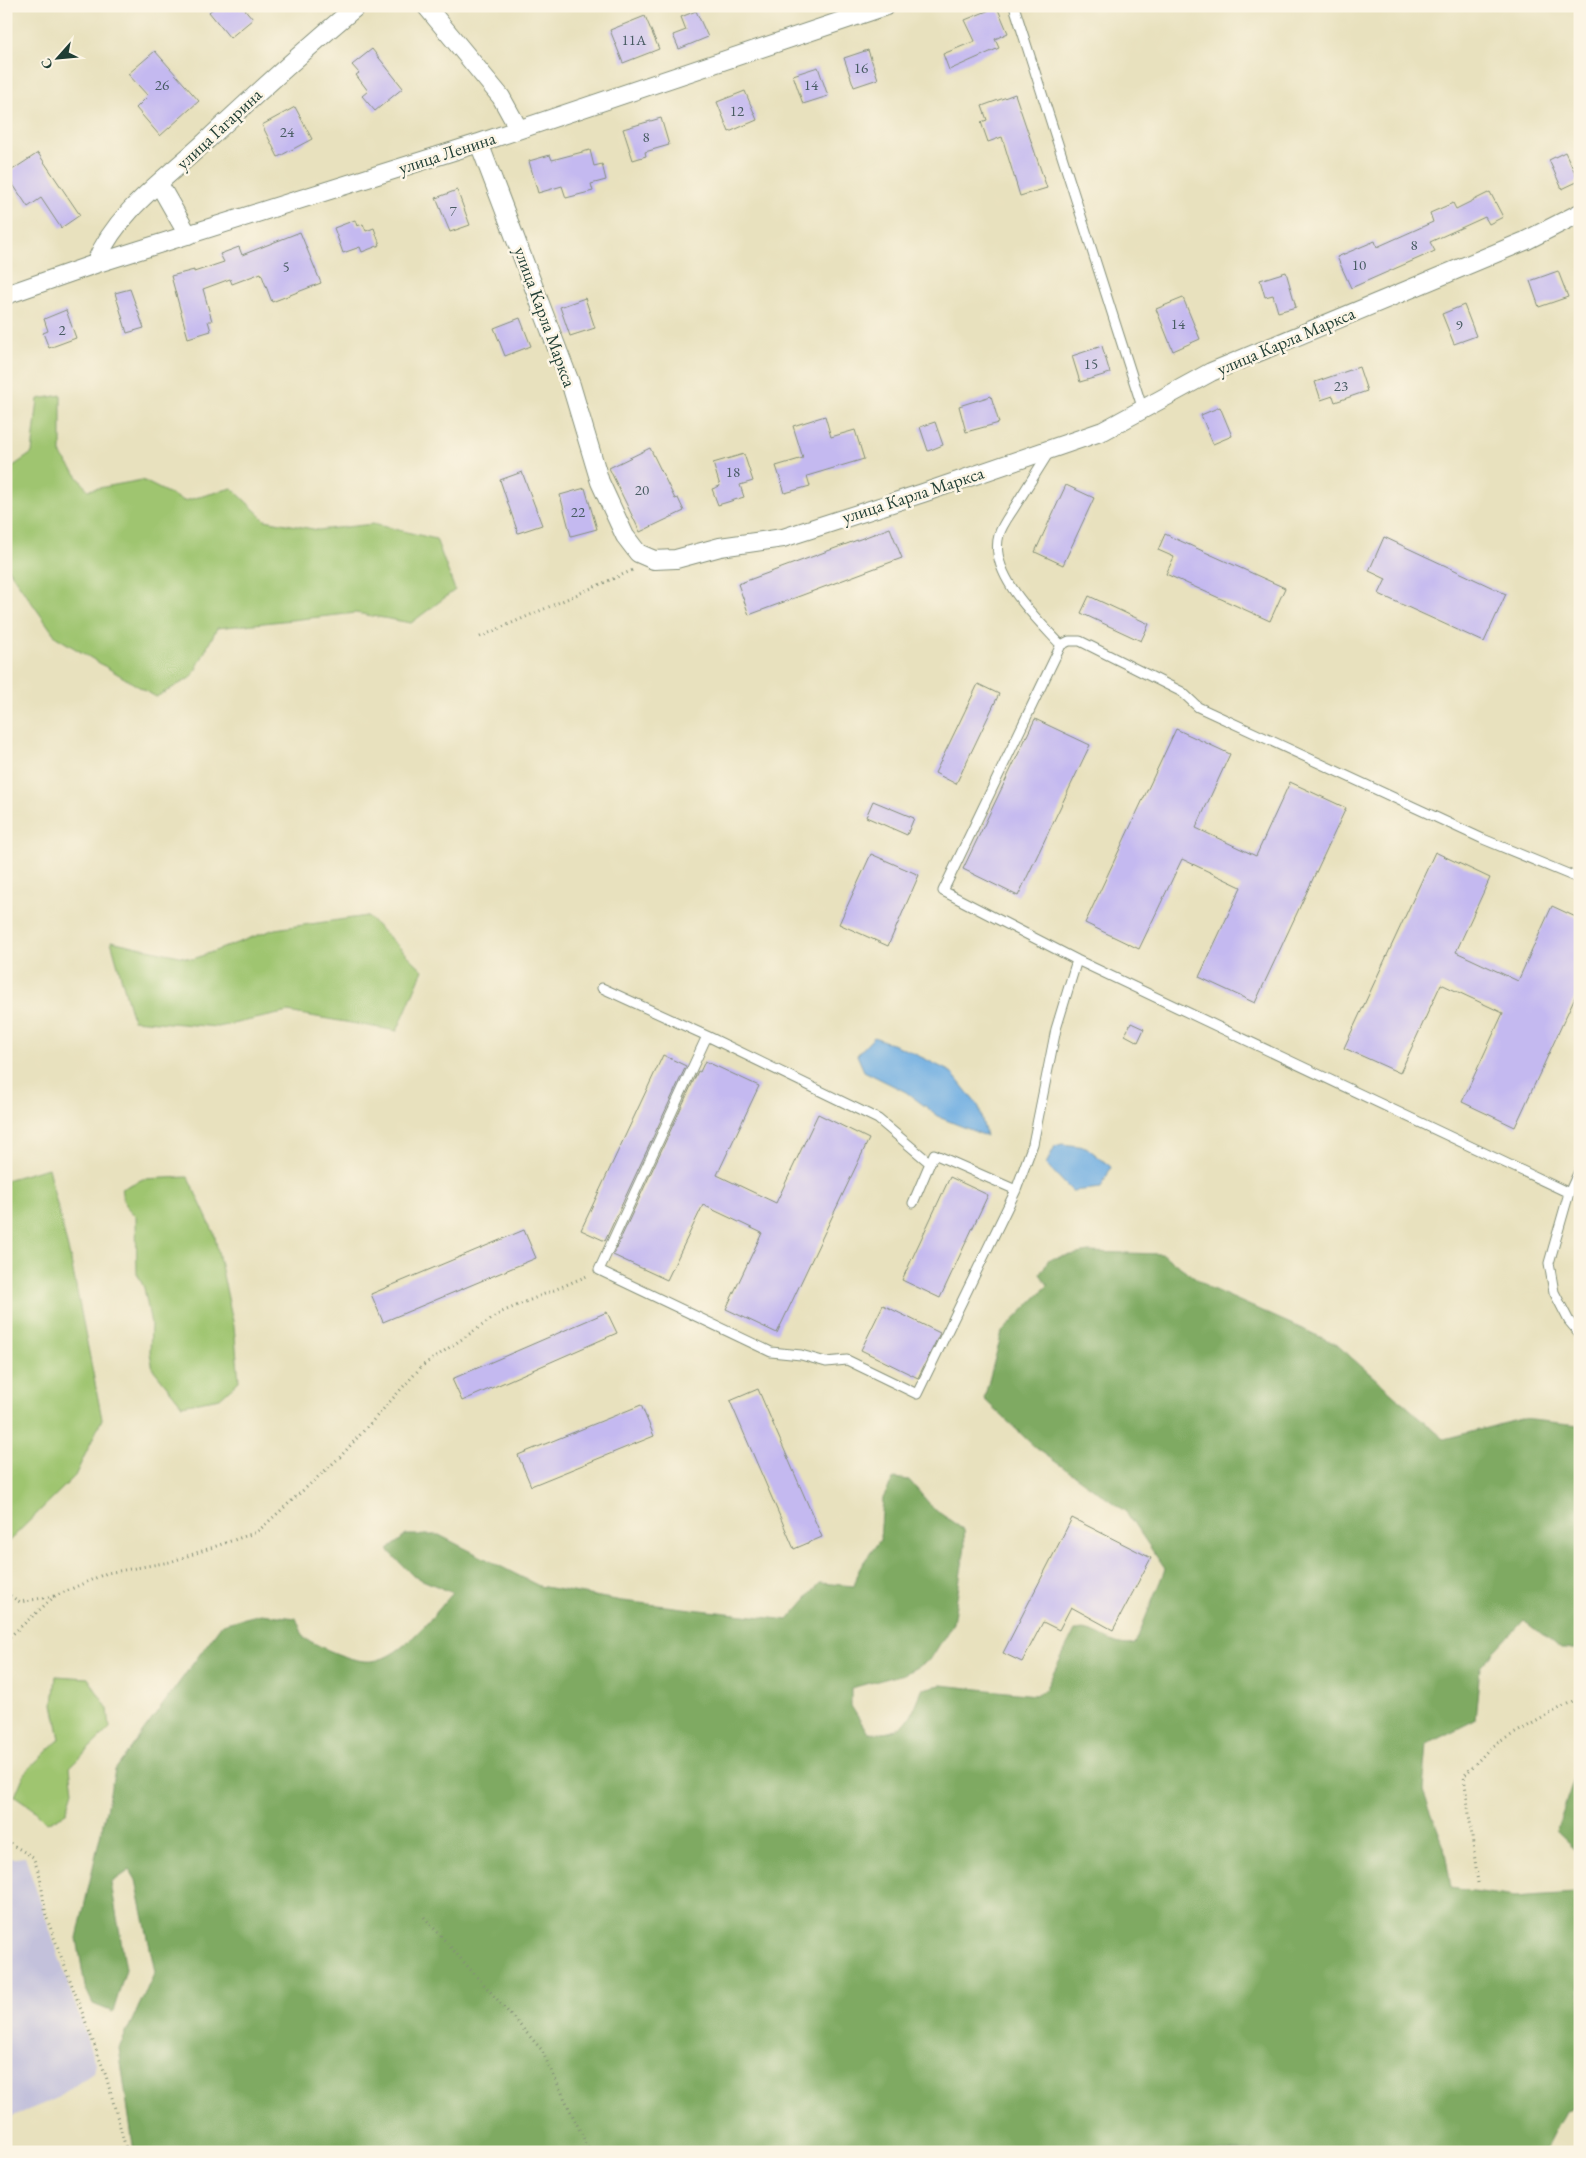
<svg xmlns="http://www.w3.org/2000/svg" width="1586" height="2158" font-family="'EB Garamond',serif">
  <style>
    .industrial { fill: #c3c1db }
    .green { fill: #9fc570; stroke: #5f8152 }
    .forest { fill: #7faa62; stroke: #4f744b }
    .water { fill: #6faee2; stroke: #47768b }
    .building { fill: #c4b9f0 }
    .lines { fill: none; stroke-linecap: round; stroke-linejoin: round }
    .lane-casing { stroke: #848f79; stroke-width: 11 }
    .street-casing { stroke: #848f79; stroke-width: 20 }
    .path { stroke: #848f79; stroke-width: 3; stroke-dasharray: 1 4; stroke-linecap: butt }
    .lane { stroke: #fff; stroke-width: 9 }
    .street { stroke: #fff; stroke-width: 18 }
    .labels { text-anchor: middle; stroke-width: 5; stroke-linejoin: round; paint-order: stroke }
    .number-label { font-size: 15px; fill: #485c63 }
    .street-label { font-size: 18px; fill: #1f3d34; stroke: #fcf5e5 }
  </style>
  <rect width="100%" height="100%" fill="#fcf5e5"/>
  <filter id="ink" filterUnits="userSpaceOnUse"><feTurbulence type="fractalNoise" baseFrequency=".02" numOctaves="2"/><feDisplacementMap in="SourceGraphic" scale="10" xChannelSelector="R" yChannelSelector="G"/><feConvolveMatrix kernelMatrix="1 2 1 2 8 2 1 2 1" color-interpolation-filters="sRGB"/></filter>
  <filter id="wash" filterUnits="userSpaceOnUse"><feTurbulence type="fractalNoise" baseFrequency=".0096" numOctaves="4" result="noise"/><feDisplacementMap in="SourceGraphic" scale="20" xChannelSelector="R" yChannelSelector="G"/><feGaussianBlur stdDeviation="1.12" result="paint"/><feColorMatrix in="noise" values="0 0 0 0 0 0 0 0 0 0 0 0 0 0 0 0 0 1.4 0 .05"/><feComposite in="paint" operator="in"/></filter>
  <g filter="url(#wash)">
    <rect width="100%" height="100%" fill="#e8e1be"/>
    <path class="industrial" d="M25 1857 95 2063 93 2073 55 2099 6 2119V1859Z"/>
    <path class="green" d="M61 395V455L88 490 142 480 184 501 232 488 265 520 318 530 373 524 436 539 455 590 411 623 356 613 217 628 192 677 156 697 56 637 6 566V471L32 453 38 399Z
      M367 916 423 970 397 1031 288 1012 218 1027 133 1020 111 941 193 959 275 929Z
      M48 1168 71 1261 102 1419 75 1476 6 1544V1180Z
      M188 1177 214 1233 234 1326 239 1381 220 1398 182 1405 153 1369 150 1353 151 1324 144 1288 137 1273 136 1217 125 1205 121 1189 143 1179Z
      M56 1676 88 1678 108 1709 110 1728 70 1767 73 1791 66 1813 47 1823 31 1807 15 1796 25 1772 60 1739 53 1704Z"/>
    <path class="forest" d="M1088 1252 1162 1254 1210 1288 1336 1344 1444 1439 1521 1419 1580 1425V1649H1561L1524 1620 1480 1667 1475 1720 1427 1744 1423 1791 1444 1846 1451 1888 1515 1897 1575 1893 1580 1889V2108L1565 2111 1544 2152H134L119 2048 155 1972 136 1880 130 1870 111 1883 126 1969 113 2012 93 2004 85 1987 77 1938 115 1770 222 1624 261 1614 296 1618 304 1638C321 1647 352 1663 372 1661 402 1658 434 1614 453 1593L413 1576 388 1550 406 1535H439L539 1586 622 1601 788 1620 820 1583 854 1586 860 1567 880 1540 883 1498 894 1478 909 1480 934 1509 964 1530 965 1546 953 1623 930 1660 904 1674 851 1688V1706L868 1733C905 1736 911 1719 922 1689L941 1685 1035 1695 1045 1690 1075 1630C1101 1628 1110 1649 1135 1644L1165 1569 1126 1512 1036 1448 984 1399 1002 1332 1048 1285 1040 1274 1049 1259Z
      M1580 1763V1854L1556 1831Z"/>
    <path class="water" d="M874 1037 907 1050 951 1072 979 1107 986 1136 941 1118 906 1092 864 1071 857 1055Z
      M1062 1144 1086 1147 1111 1167 1101 1188 1072 1191 1046 1164 1055 1146Z"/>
    <g id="blocks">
      <path class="building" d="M216 6H242L253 19 230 38 209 12Z
        M997 7 1008 33 995 39 999 48 949 70 943 54 975 41 965 20Z
        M696 11 708 37 679 49 673 35 686 30 681 17Z
        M645 16 659 49 623 63 610 30Z
        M372 49 403 88 375 111 362 96 368 91 356 75 359 73 352 65Z
        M868 50 878 79 854 87 844 58Z
        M155 51 199 101 160 136 136 108 148 96 128 74Z
        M818 67 828 96 803 104 793 75Z
        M745 91 757 120 729 132 717 102Z
        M1015 94 1047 188 1020 196 1002 137 988 142 981 122 987 120 982 106Z
        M295 107 312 139 278 157 262 125Z
        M661 118 669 145 645 152 646 156 633 160 623 129Z
        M590 150 594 166 602 164 606 180 591 184 593 191 566 198 562 186 538 193 529 161 550 155 552 160Z
        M1565 152 1579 181 1562 189 1549 160Z
        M38 153 80 215 61 228 41 198 28 207 6 174Z
        M457 190 470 225 450 232 436 198Z
        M1490 192 1503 217 1489 224 1485 217 1430 242 1435 251 1351 288 1337 257 1375 241 1377 247 1433 222 1430 213 1453 203 1456 209Z
        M355 220 357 226 363 224 366 231 374 228 380 245 362 252 360 247 343 253 334 228Z
        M300 232 321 283 272 302 261 273 232 284 230 279 203 289 212 321H208L211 331 188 338 171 276 194 270V272L224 262 220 254 239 247 242 255Z
        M1558 271 1568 297 1539 307 1530 281Z
        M1286 272 1296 307 1278 312 1273 295 1265 297 1260 280Z
        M130 289 144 328 127 333 115 293Z
        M585 298 595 328 570 336 560 307Z
        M1183 298 1200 339 1173 351 1156 309Z
        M1464 305 1476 336 1454 344 1442 314Z
        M66 310 76 338 49 348 43 333 48 331 44 319Z
        M520 318 531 346 505 356 494 328Z
        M1102 346 1110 373 1080 382 1072 356Z
        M1359 367 1367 391 1335 402 1333 396 1321 400 1315 382Z
        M991 396 999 423 966 432 959 406Z
        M1220 407 1232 436 1213 444 1201 415Z
        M825 416 831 437 855 430 864 459 807 476 810 486 785 493 776 466 803 458 793 426Z
        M935 422 943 445 928 451 920 427Z
        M650 448 675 499 678 498 684 511 640 532 609 468Z
        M744 454 753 481 740 485 744 497 718 505 712 489 720 486 713 463Z
        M522 472 542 525 518 533 500 480Z
        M1066 485 1094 498 1063 565 1035 552Z
        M585 488 597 529 571 536 560 495Z
        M890 528 902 558 749 615 738 584Z
        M1165 534 1285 588 1270 621 1166 574 1174 557 1158 550Z
        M1384 537 1506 594 1484 642 1379 594 1386 579 1369 571Z
        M1089 596 1149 624 1141 641 1081 613Z
        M978 684 999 694 956 784 935 773Z
        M1035 719 1090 745 1018 896 963 869Z
        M1176 729 1230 754 1196 828 1256 856 1290 782 1346 808 1255 1003 1199 977 1241 887 1182 859 1139 949 1085 923Z
        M873 801 914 818 907 835 866 817Z
        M1435 852 1490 878 1456 952 1518 981 1552 906 1580 919V986L1515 1127 1462 1102 1503 1013 1441 984 1400 1073 1344 1048Z
        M871 854 919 875 888 946 839 924Z
        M1131 1023 1144 1029 1138 1042 1125 1035Z
        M663 1055 686 1066 605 1241 581 1230Z
        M705 1061 759 1086 717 1175 776 1203 818 1114 869 1139 777 1333 726 1309 762 1233 703 1205 667 1280 613 1255 698 1071 700 1072Z
        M950 1177 988 1195 940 1298 902 1280Z
        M524 1230 536 1258 383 1322 371 1294Z
        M883 1305 940 1333 918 1378 861 1350Z
        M607 1312 617 1333 462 1401 452 1379Z
        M758 1389 822 1537 794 1549 730 1401Z
        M641 1405 654 1436 531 1486 518 1455Z
        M1072 1518 1151 1558 1113 1630 1071 1607 1059 1630 1043 1622 1022 1662 1003 1653Z"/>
    </g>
  </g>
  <g filter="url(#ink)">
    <use href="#blocks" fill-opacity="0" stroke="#848f79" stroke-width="1"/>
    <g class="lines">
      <defs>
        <path id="lane" d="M1014 6 1143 410
          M1049 452C1037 471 1026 489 1014 508 1009 516 1002 525 999 535 988 574 1037 619 1061 645
          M602 988 707 1036
          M1580 1169 1569 1193 1549 1263 1554 1292 1569 1321 1580 1334
          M1016 1190 934 1154 930 1163 878 1119 707 1036 599 1270 771 1352 801 1355 826 1362 847 1360 917 1394 1016 1190 1033 1144 1056 1029 1077 960
          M1569 1193 1077 960 943 891 1061 645 1069 641H1080L1182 692 1198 707 1483 839 1580 879
          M913 1203 930 1163"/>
        <path id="street" d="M426 6 501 97 518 128
          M479 143 571 385 600 482 625 536 638 553 654 560 676 559 720 547 783 538 923 493 1103 431 1211 372 1525 241 1580 213
          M159 184 188 235
          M95 264C115 213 165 179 204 143 254 96 304 50 357 6
          M6 295 95 264 479 143 886 6"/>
      </defs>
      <use href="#lane" class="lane-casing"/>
      <use href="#street" class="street-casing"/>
      <path class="path" d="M480 637 633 570
        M6 1593 20 1602 54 1596
        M6 1640 55 1596 107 1573 170 1562 257 1532 340 1457 422 1366 502 1312 587 1276
        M6 1841 33 1857 40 1876 46 1916 106 2076 127 2152
        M1478 1883 1464 1776 1492 1746 1580 1697
        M424 1917 541 2049 590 2152"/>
      <use href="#lane" class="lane"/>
      <use href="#street" class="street"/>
    </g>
  </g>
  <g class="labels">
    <g class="number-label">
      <text x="634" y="45">11А</text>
      <text x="861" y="73">16</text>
      <text x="162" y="90">26</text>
      <text x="811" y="90">14</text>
      <text x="737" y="116">12</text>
      <text x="287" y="137">24</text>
      <text x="646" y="142">8</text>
      <text x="453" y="216">7</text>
      <text x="1414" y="250">8</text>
      <text x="1359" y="270">10</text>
      <text x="286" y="272">5</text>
      <text x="1178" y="329">14</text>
      <text x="1459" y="330">9</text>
      <text x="62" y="335">2</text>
      <text x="1091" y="369">15</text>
      <text x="1341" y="391">23</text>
      <text x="733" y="477">18</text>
      <text x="642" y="495">20</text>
      <text x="578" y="517">22</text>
    </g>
    <g class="street-label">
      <text transform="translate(219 129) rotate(-43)" y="6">улица Гагарина</text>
      <text transform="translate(447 153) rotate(-18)" y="6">улица Ленина</text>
      <text transform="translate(545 317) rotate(70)" y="6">улица Карла Маркса</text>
      <text transform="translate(1286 341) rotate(-23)" y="6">улица Карла Маркса</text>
      <text transform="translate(913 495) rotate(-18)" y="6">улица Карла Маркса</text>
    </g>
  </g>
  <rect width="1586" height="2158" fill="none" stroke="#fcf5e5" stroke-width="25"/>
  <g transform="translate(58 58) rotate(243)" stroke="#fcf5e5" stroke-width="4" paint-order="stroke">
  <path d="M0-4L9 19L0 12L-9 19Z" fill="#1f3d34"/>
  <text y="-8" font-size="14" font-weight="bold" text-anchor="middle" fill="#1f3d34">С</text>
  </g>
</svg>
